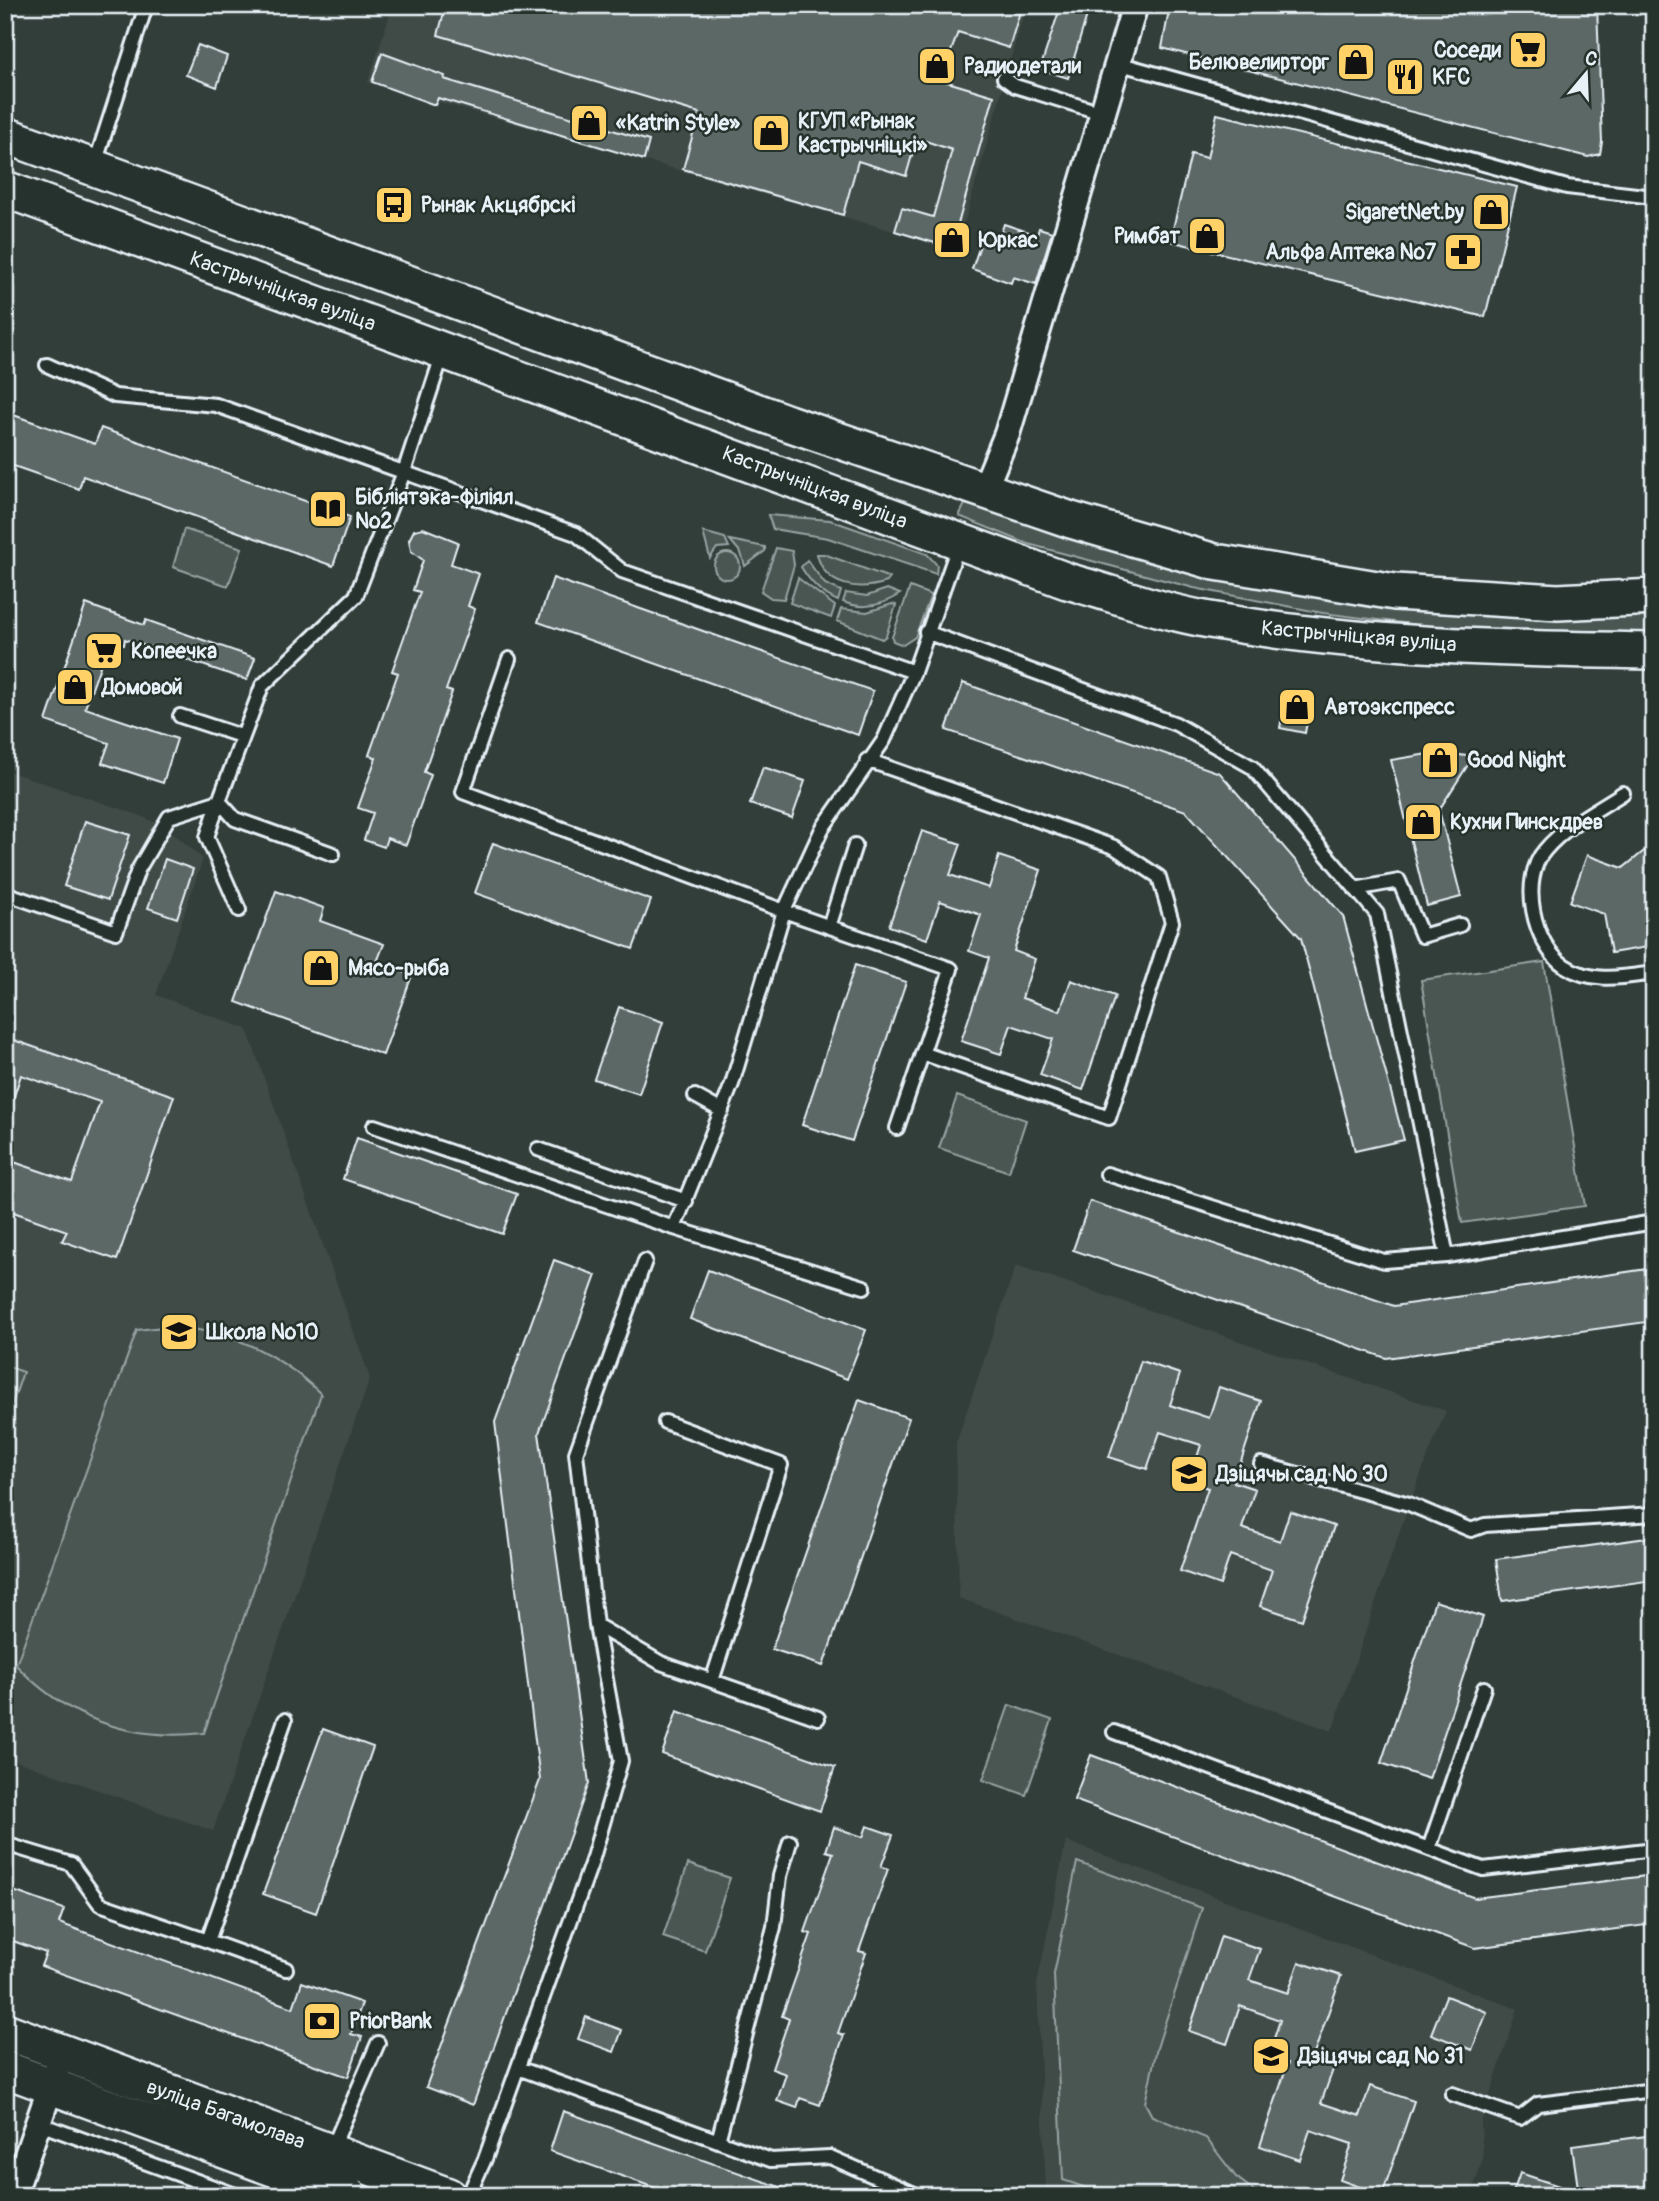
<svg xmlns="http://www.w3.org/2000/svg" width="1659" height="2201" font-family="Pangolin,sans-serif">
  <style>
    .built { fill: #3f4b46 }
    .green { fill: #495651; stroke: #98a4a4; stroke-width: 2 }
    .building { fill: #5c6865; stroke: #e8f1f8; stroke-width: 2 }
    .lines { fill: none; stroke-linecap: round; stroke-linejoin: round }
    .service-casing { stroke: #e8f1f8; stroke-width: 18 }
    .minor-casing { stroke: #e8f1f8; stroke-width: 30 }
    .secondary-casing { stroke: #e8f1f8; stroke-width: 40 }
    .service { stroke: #26332d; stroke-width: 12 }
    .minor { stroke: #26332d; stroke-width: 24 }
    .secondary { stroke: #26332d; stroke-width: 35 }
    .labels { text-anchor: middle; stroke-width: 5; stroke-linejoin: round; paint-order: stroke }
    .poi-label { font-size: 21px; font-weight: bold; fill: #e8f1f8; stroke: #26332d; text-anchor: start }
    .street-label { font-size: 21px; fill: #e8f1f8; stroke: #26332d }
  </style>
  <rect width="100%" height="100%" fill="#323e39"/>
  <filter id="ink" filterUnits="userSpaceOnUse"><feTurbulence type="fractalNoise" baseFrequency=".0143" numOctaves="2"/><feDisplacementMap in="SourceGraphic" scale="14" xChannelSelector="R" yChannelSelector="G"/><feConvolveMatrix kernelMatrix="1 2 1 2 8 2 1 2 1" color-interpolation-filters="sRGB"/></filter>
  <g filter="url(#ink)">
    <path class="built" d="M393 5H1026L957 249 368 82Z
      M5 770 139 815 170 830 203 859 156 995 247 1029 370 1378 213 1831 5 1757Z
      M1016 1265 1446 1411 1409 1504 1332 1731 959 1598 956 1443Z
      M1066 1841 1518 2009 1481 2123 1483 2159 1471 2196H1056L1046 2192 1037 1984Z"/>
    <path class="green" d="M965 504 1170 565 1502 615 1654 617V633L1467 631 1323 613 1194 588 1028 544 959 516Z
      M768 515 830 520 927 554 937 565 936 574 828 538 773 529Z
      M184 529 242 548 228 586 173 567Z
      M703 532 725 538 729 547 717 548 710 558Z
      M730 540 765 547V551L745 566 741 553Z
      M776 548 792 551 794 565 784 599 771 598 761 591Z
      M714 566a13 13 0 1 1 26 0a13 13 0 1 1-26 0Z
      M817 554H824L890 578 887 582C859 591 825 588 817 554Z
      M807 560 825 584 841 591 838 601C821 594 810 582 801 567Z
      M798 578 835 606 831 618 790 603Z
      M910 587 931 595 915 637 903 645 893 641 892 637Z
      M887 589 900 594C882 606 863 610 843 602L846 593 867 596Z
      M892 604 896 605 886 636 882 639 837 621 841 609 867 612Z
      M1544 962 1585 1206 1462 1223 1421 980Z
      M957 1096 1026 1120 1009 1172 939 1148Z
      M163 1327C226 1328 276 1351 321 1394L204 1733C131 1741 67 1719 16 1665L137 1330Z
      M5 1365 23 1372 7 1419 5 1418Z
      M1009 1705 1052 1720 1026 1795 983 1780Z
      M1077 1862 1202 1908 1157 2048 1145 2103 1152 2116 1206 2138 1236 2177 1261 2196H1110L1063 2180 1054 1974Z
      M688 1864 730 1878 705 1951 663 1937Z"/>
    <path class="building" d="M446 5H1022L1009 48 958 32 941 80 994 96 958 224 962 225 955 249 895 231 902 208 933 217 952 150 917 138 906 176 858 161 843 215 683 169 699 113 438 35Z
      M1061 5H1090L1068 78 1040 69Z
      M1170 5H1597L1602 142 1600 154 1588 157 1162 48Z
      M198 45 227 56 217 87 186 75Z
      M382 53 445 76 444 79 649 141 644 160 438 98 435 105 372 82Z
      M1217 114 1517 187 1485 317 1170 241 1191 154 1207 158Z
      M1004 224 1037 235 1039 228 1052 232 1036 284 1013 277 1011 283 972 269 981 242 996 247Z
      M5 412 95 444 101 428 350 517 333 566 83 476 79 489 5 463Z
      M423 528 458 542 451 564 479 574 468 606 475 609 446 690 452 692 424 772 431 775 406 845 387 838 384 847 364 840 373 813 358 808 376 758 369 755 398 673 392 671 420 592 413 590 423 560 411 551 409 540 414 530Z
      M553 578 873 691 858 735 538 622Z
      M86 604 144 625 146 620 255 658 247 680 125 639 124 645 116 642 109 660 103 658 85 708 177 739 163 783 102 763 109 743 46 721Z
      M963 683 1220 773 1343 916 1404 1140 1355 1151 1301 938 1186 811 946 730Z
      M1286 694 1311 699 1305 733 1280 728Z
      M1440 752 1473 757 1439 810 1461 897 1427 906 1391 760Z
      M763 767 805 781 792 818 750 804Z
      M85 821 130 835 108 900 64 886Z
      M922 831 961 844 950 875 989 888 999 856 1041 870 1014 951 1035 959 1022 998 1060 1011 1071 980 1115 996 1083 1090 1040 1075 1053 1039 1011 1025 1001 1054 961 1041 989 958 969 951 981 915 940 901 927 939 889 926Z
      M493 843 651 900 633 949 475 893Z
      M1654 843V946L1611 953 1604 914 1570 902 1587 855 1623 868Z
      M165 859 193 869 177 918 148 908Z
      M276 891 324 908 320 921 384 944 377 962 412 975 383 1055 236 1002Z
      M855 965 906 982 852 1141 802 1125Z
      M619 1007 663 1022 639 1094 594 1079Z
      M5 1037 174 1096 117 1260 62 1241 67 1231 5 1209V1159L72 1182 100 1102 21 1075 9 1111H5Z
      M357 1138 517 1194 502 1234 343 1179Z
      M1090 1201 1394 1306 1654 1268V1321L1386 1358 1073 1250Z
      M554 1260 596 1275 539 1433 589 1783 473 2105 426 2087 540 1780 495 1422Z
      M708 1270 866 1330 847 1379 690 1319Z
      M1141 1361 1180 1374 1170 1405 1209 1418 1219 1387 1261 1401 1234 1482 1255 1489 1242 1528 1280 1541 1290 1511 1334 1526 1302 1620 1260 1606 1272 1570 1230 1555 1220 1585 1180 1571 1208 1488 1189 1482 1201 1445 1160 1432 1147 1469 1109 1457Z
      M859 1400 909 1418 823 1666 772 1649Z
      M1654 1537V1580L1502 1601 1496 1559Z
      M1435 1601 1483 1617 1429 1779 1381 1763Z
      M677 1711 835 1767 820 1811 662 1754Z
      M323 1729 373 1747 316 1913 263 1894Z
      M1091 1755 1475 1898 1654 1875V1924L1475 1948 1074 1800Z
      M867 1826 893 1835 881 1867 888 1869 859 1951 866 1953 838 2033 844 2035 820 2105 800 2098 797 2108 777 2101 786 2074 772 2069 789 2019 782 2016 811 1934 805 1932 833 1853 826 1851 834 1827 863 1837Z
      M5 1888 64 1909 59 1923 293 2008 302 1982 362 2003 351 2034 362 2037 348 2077 41 1966 46 1953 5 1938Z
      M1221 1936 1260 1949 1249 1980 1288 1993 1299 1962 1341 1976 1313 2057 1335 2064 1321 2103 1360 2116 1370 2086 1414 2101 1382 2195 1340 2180 1352 2144 1310 2130 1300 2160 1260 2146 1288 2063 1268 2057 1280 2020 1240 2006 1227 2044 1189 2031Z
      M1446 1996 1487 2012 1472 2050 1431 2034Z
      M586 2017 622 2030 614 2052 578 2039Z
      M563 2111 797 2193 796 2196H678L550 2151Z
      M1654 2135V2185L1579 2195 1572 2146Z
      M1520 2173 1577 2192 1576 2196H1512Z"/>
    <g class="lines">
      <defs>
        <path id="service" d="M1117 63 1567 187 1654 197
          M1004 78 1015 86 1102 113
          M94 167 145 9 141 5
          M47 365 115 396 216 405 576 534 622 571 914 672
          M926 632 1176 724 1252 767 1377 914 1447 1256 1654 1222
          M509 659 463 792 784 911 951 969 897 1128
          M180 716 241 736
          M867 760 1114 847 1159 877 1172 922 1109 1118 922 1053
          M1623 793C1597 810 1565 826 1545 850 1519 879 1533 945 1565 966 1592 984 1624 977 1654 973
          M219 801 207 837 239 910
          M333 854 235 819 219 801 262 686 356 596 404 472 443 353
          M1355 889 1399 881 1422 936 1460 925
          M5 893 116 932 138 870 169 817 219 801
          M829 927 855 845
          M695 1096 722 1111
          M374 1126 674 1228 864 1287
          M538 1149 686 1201
          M1107 1174 1384 1261 1447 1256
          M674 1228 732 1084 784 911 822 829 884 740 914 672 959 544
          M665 1422 781 1465 712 1681
          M1261 1464 1409 1504 1471 1530 1485 1525 1654 1514
          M596 1625 661 1663 818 1718
          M1114 1732 1483 1869 1654 1849
          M5 1844 71 1864 100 1904 208 1941 285 1720
          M1429 1849 1484 1688
          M208 1941 286 1969
          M518 2068 771 2160 830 2157 919 2196
          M1452 2094 1520 2118 1538 2104 1654 2090
          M40 2124 238 2196
          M718 2141 774 1927 780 1876 790 1842
          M332 2149 378 2043
          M468 2196 485 2159 592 1861 621 1761 596 1625 576 1453 645 1261"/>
        <path id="minor" d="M984 490 1007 434 1135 5
          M13 2196 56 2071"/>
        <path id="secondary" d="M5 135 788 423 1071 520 1215 562 1395 592 1558 602 1654 597
          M5 189 1067 581C1114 594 1162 612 1210 620 1357 646 1506 649 1654 651
          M5 2031 448 2196
          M5 2069 349 2196"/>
      </defs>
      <use href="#service" class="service-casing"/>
      <use href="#minor" class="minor-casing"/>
      <use href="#secondary" class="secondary-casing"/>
      <use href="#service" class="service"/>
      <use href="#minor" class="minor"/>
      <use href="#secondary" class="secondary"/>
    </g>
  </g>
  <defs>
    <symbol id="supermarket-square" viewBox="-11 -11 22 22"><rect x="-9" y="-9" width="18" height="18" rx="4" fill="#ffd166" stroke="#26332d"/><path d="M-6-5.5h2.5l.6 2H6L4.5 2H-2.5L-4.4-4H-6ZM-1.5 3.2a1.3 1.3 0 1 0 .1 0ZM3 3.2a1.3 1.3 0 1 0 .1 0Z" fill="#111"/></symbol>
    <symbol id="shop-square" viewBox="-11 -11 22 22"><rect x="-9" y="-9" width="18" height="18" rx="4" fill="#ffd166" stroke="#26332d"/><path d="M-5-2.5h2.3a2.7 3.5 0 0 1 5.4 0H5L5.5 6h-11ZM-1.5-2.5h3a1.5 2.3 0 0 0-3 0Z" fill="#111"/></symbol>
    <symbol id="restaurant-square" viewBox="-11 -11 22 22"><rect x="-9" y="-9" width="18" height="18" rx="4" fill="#ffd166" stroke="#26332d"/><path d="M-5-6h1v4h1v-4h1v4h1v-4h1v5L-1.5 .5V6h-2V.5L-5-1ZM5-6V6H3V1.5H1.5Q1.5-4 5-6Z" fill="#111"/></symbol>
    <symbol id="bus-square" viewBox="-11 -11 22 22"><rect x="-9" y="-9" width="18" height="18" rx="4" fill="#ffd166" stroke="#26332d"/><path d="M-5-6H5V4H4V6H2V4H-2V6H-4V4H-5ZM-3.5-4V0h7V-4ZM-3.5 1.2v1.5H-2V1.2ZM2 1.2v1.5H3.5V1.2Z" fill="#111"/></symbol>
    <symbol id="pharmacy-square" viewBox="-11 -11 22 22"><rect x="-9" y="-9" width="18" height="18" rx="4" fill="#ffd166" stroke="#26332d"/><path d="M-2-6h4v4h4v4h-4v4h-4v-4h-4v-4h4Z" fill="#111"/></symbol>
    <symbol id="library-square" viewBox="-11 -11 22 22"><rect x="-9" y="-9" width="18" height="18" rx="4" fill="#ffd166" stroke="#26332d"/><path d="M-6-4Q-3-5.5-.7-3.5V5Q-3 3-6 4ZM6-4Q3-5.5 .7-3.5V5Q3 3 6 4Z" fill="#111"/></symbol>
    <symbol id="school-square" viewBox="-11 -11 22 22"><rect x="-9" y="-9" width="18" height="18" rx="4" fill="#ffd166" stroke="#26332d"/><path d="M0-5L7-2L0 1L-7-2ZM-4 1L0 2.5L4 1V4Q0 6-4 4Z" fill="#111"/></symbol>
    <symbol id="bank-square" viewBox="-11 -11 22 22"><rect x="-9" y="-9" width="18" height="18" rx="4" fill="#ffd166" stroke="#26332d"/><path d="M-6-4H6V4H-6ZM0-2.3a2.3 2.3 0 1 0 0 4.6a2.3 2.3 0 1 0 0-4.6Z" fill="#111"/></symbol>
  </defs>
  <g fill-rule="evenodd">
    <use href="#supermarket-square" x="1506" y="28" width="44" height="44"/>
    <use href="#shop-square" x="1334" y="40" width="44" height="44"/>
    <use href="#shop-square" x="915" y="44" width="44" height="44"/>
    <use href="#restaurant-square" x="1383" y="55" width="44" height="44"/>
    <use href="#shop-square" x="567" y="101" width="44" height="44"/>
    <use href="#shop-square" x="749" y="111" width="44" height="44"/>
    <use href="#bus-square" x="372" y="183" width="44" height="44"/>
    <use href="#shop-square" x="1469" y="190" width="44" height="44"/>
    <use href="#shop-square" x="1185" y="214" width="44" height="44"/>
    <use href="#shop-square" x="930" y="218" width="44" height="44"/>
    <use href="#pharmacy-square" x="1441" y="230" width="44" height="44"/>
    <use href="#library-square" x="306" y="487" width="44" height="44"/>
    <use href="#supermarket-square" x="82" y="629" width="44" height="44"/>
    <use href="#shop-square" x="53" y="665" width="44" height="44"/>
    <use href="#shop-square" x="1275" y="685" width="44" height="44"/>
    <use href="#shop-square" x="1418" y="738" width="44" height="44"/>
    <use href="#shop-square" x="1401" y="800" width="44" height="44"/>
    <use href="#shop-square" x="299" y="946" width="44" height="44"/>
    <use href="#school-square" x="157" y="1310" width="44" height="44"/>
    <use href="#school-square" x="1167" y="1452" width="44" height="44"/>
    <use href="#bank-square" x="300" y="1999" width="44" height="44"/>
    <use href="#school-square" x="1249" y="2034" width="44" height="44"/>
  </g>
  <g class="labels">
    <g class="poi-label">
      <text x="1501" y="57" text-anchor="end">Соседи</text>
      <text x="1329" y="69" text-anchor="end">Белювелирторг</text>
      <text x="964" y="73">Радиодетали</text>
      <text x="1432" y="84">KFC</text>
      <text x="798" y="128">КГУП «Рынак<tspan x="798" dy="24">Кастрычніцкі»</tspan></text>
      <text x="616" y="130">«Katrin Style»</text>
      <text x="421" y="212">Рынак Акцябрскі</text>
      <text x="1464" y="219" text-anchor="end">SigaretNet.by</text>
      <text x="1180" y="243" text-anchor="end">Римбат</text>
      <text x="979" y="247">Юркас</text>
      <text x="1436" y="259" text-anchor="end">Альфа Аптека №7</text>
      <text x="355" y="504">Бібліятэка-філіял<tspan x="355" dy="24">№2</tspan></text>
      <text x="131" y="658">Копеечка</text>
      <text x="102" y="694">Домовой</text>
      <text x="1324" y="714">Автоэкспресс</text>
      <text x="1467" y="767">Good Night</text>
      <text x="1450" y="829">Кухни Пинскдрев</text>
      <text x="348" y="975">Мясо-рыба</text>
      <text x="206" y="1339">Школа №10</text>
      <text x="1216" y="1481">Дзіцячы сад № 30</text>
      <text x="349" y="2028">PriorBank</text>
      <text x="1298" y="2063">Дзіцячы сад № 31</text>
    </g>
    <g class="street-label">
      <text transform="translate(283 291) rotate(20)" y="7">Кастрычніцкая вуліца</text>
      <text transform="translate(815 487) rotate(21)" y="7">Кастрычніцкая вуліца</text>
      <text transform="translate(1359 636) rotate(5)" y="7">Кастрычніцкая вуліца</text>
      <text transform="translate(226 2114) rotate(20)" y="7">вуліца Багамолава</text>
    </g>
  </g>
  <rect width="1659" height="2201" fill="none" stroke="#26332d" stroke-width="28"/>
  <rect x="14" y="14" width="1631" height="2173" fill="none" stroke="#e8f1f8" stroke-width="2.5" filter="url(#ink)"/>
  <g transform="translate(1586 74) rotate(19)" stroke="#26332d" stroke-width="5" paint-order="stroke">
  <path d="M0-5L12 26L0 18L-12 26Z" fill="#e8f1f8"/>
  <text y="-10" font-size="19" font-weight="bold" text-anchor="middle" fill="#e8f1f8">С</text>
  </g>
</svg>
